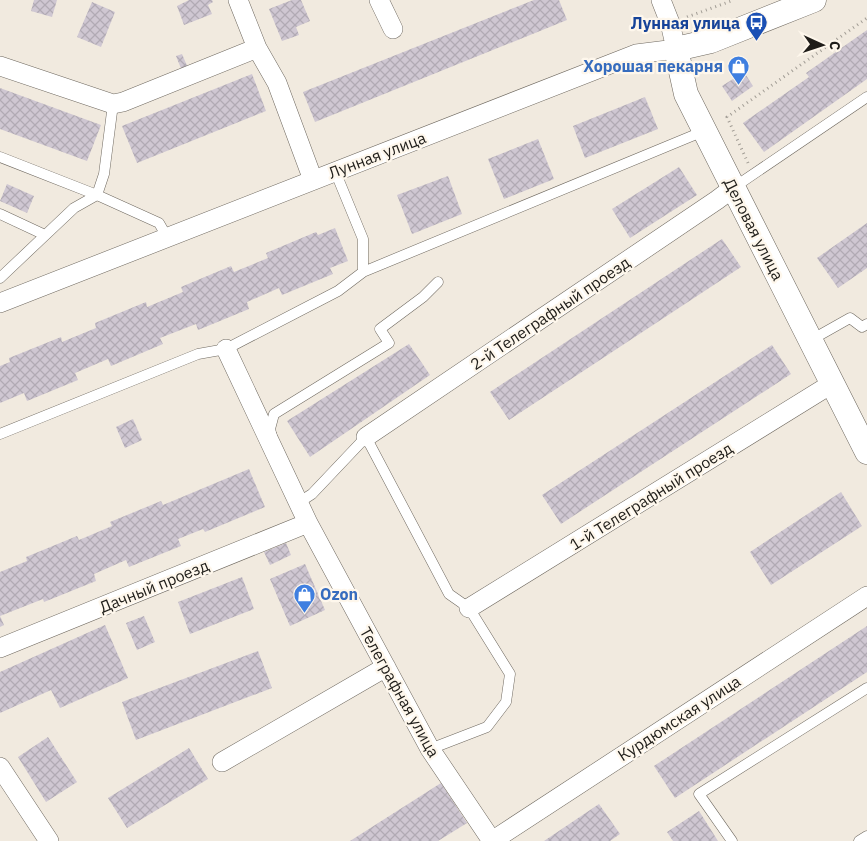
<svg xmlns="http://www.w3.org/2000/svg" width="867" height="841" font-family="'IBM Plex Sans',sans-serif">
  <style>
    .building { fill: url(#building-cross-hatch) }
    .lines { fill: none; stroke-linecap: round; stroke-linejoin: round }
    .service-casing { stroke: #6f6960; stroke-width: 11 }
    .minor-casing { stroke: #6f6960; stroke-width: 20 }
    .tertiary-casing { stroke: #6f6960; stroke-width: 25 }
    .path { stroke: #a29d95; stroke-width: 3; stroke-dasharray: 1 4; stroke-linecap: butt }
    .service { stroke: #fff; stroke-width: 10 }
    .minor { stroke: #fff; stroke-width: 19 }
    .tertiary { stroke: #fff; stroke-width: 24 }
    .labels { text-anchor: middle; stroke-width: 4.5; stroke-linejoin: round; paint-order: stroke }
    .transit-label { font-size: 16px; font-weight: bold; fill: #164399; stroke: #fef7ec; text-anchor: end }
    .shop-label { font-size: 16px; font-weight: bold; fill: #366cbe; stroke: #fef7ec; text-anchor: end }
    .street-label { font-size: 16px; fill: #1f1d19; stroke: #fef7ec }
  </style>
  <defs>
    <pattern id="building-cross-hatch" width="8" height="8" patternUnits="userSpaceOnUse" patternTransform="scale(1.25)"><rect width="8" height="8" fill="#cfc7d2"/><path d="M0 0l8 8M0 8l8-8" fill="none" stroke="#b1aab4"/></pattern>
  </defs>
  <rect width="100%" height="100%" fill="#f1eadf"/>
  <path class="building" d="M34 0H57L52 17 31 11Z
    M189 0H212L213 2 208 5 212 14 184 25 177 6Z
    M292 0H301L310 21 296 27 299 35 282 41 269 9Z
    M534 0H559L567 20 315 122 303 92Z
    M92 2 115 12 101 47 77 37Z
    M867 30V79L764 152 743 123 809 77 806 73Z
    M182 54 188 68 182 71 176 56Z
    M744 72 753 86 732 101 722 86Z
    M252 74 266 111 137 163 122 126Z
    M0 88 101 125 87 161 0 129Z
    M645 97 658 129 585 158 573 126Z
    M538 139 554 179 504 199 488 159Z
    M679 167 697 195 630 238 612 209Z
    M448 176 462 214 412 234 397 195Z
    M7 184 34 196 27 213 0 201Z
    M867 223V268L838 288 817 258Z
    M335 228 348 261 330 268 333 274 282 295 279 288 247 302 249 309 198 330 196 324 160 338 163 344 111 366 108 359 75 373 78 380 27 401 24 393 0 403V366L10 362 9 358 61 337 62 342 96 328 95 323 146 302 147 307 183 292 181 287 231 266 234 272 268 258 266 253 316 232 318 235Z
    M722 239 741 267 509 420 490 392Z
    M409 344 430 375 310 457 287 421Z
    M772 345 791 374 561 524 542 495Z
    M133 419 142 440 125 448 116 427Z
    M249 469 265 507 205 532 203 529 178 539 181 546 129 567 126 560 94 574 96 581 44 602 43 599 0 616 4 625 0 627V572L27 561 26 557 77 536 79 540 112 526 110 522 161 501 163 505Z
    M841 492 862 526 771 585 750 552Z
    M286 543 291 555 270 565 264 552Z
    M305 564 325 610 290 626 270 579Z
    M242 577 254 609 190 634 178 602Z
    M144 616 155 642 137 650 126 623Z
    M105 625 128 678 60 708 51 690 0 713V672Z
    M867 626V672L675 798 654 766Z
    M258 651 272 688 136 740 122 702Z
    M48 737 77 782 46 802 18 757Z
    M189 748 208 779 127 828 108 798Z
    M441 783 467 823 438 841H350Z
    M599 804 620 834 610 841H544Z
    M699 811 718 841H673L667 832Z"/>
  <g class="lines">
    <defs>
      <path id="service" d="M0 157 97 195 159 223 167 237
        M733 188 867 97
        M0 214 45 235
        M363 272 704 131
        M0 278 74 208 97 195 104 174 113 104
        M811 340 850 318 862 327 867 324
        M0 434 198 354 226 349 338 291 363 272V239L335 171
        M272 437 270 429 274 414 389 343 380 329 423 297 438 282
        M298 503 312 494 366 437 449 594 469 608 510 674 506 702 487 727 430 749
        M732 841 699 794 867 688
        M859 841 867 836"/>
      <path id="minor" d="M238 0 257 48 277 83 313 180
        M379 0 393 29
        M0 66 113 104 123 102 257 48
        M0 303 636 54 676 49 670 23 661 0
        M226 349 308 523 430 749 492 841 867 596
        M366 437 717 200 733 188
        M469 608 833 383
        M0 648 308 523
        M222 762 386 667
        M0 767 49 841"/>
      <path id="tertiary" d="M814 0 711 41 676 49 686 94 867 452"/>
    </defs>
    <use href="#service" class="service-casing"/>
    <use href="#minor" class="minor-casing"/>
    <use href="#tertiary" class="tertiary-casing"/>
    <path class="path" d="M687 17 734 0
      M748 163 727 117 867 18"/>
    <use href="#service" class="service"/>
    <use href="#minor" class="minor"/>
    <use href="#tertiary" class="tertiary"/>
  </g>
  <defs>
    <symbol id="bus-pin" viewBox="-11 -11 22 30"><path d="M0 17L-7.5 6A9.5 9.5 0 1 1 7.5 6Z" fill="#1a4fb4" stroke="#fef7ec"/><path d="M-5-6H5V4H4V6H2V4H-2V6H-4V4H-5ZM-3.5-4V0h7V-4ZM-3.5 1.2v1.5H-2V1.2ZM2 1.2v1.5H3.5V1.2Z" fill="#fff"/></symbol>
    <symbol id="shop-pin" viewBox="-11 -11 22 30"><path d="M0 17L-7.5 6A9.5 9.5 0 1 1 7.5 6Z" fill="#3f7fe0" stroke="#fef7ec"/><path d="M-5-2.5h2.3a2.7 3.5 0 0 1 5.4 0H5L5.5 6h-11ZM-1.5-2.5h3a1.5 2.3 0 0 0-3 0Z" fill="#fff"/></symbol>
  </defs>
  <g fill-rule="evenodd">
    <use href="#bus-pin" x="744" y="10" width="25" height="34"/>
    <use href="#shop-pin" x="726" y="54" width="25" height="34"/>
    <use href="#shop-pin" x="292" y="582" width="25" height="34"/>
  </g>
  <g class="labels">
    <g class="transit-label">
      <text x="740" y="29">Лунная улица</text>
    </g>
    <g class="shop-label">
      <text x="723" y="72">Хорошая пекарня</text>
      <text x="320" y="600" text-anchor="start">Ozon</text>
    </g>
    <g class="street-label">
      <text transform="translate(377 155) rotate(-21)" y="6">Лунная улица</text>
      <text transform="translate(754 229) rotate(63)" y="6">Деловая улица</text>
      <text transform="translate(550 313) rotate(-34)" y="6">2-й Телеграфный проезд</text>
      <text transform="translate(651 496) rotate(-32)" y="6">1-й Телеграфный проезд</text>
      <text transform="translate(154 586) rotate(-22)" y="6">Дачный проезд</text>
      <text transform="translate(400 692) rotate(61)" y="6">Телеграфная улица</text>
      <text transform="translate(679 718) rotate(-33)" y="6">Курдюмская улица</text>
    </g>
  </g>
  <g transform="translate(822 45) rotate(93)" stroke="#fef7ec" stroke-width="4" paint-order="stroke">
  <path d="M0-4L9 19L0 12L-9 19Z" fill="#1f1d19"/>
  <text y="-8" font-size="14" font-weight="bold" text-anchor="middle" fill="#1f1d19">С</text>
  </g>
</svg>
